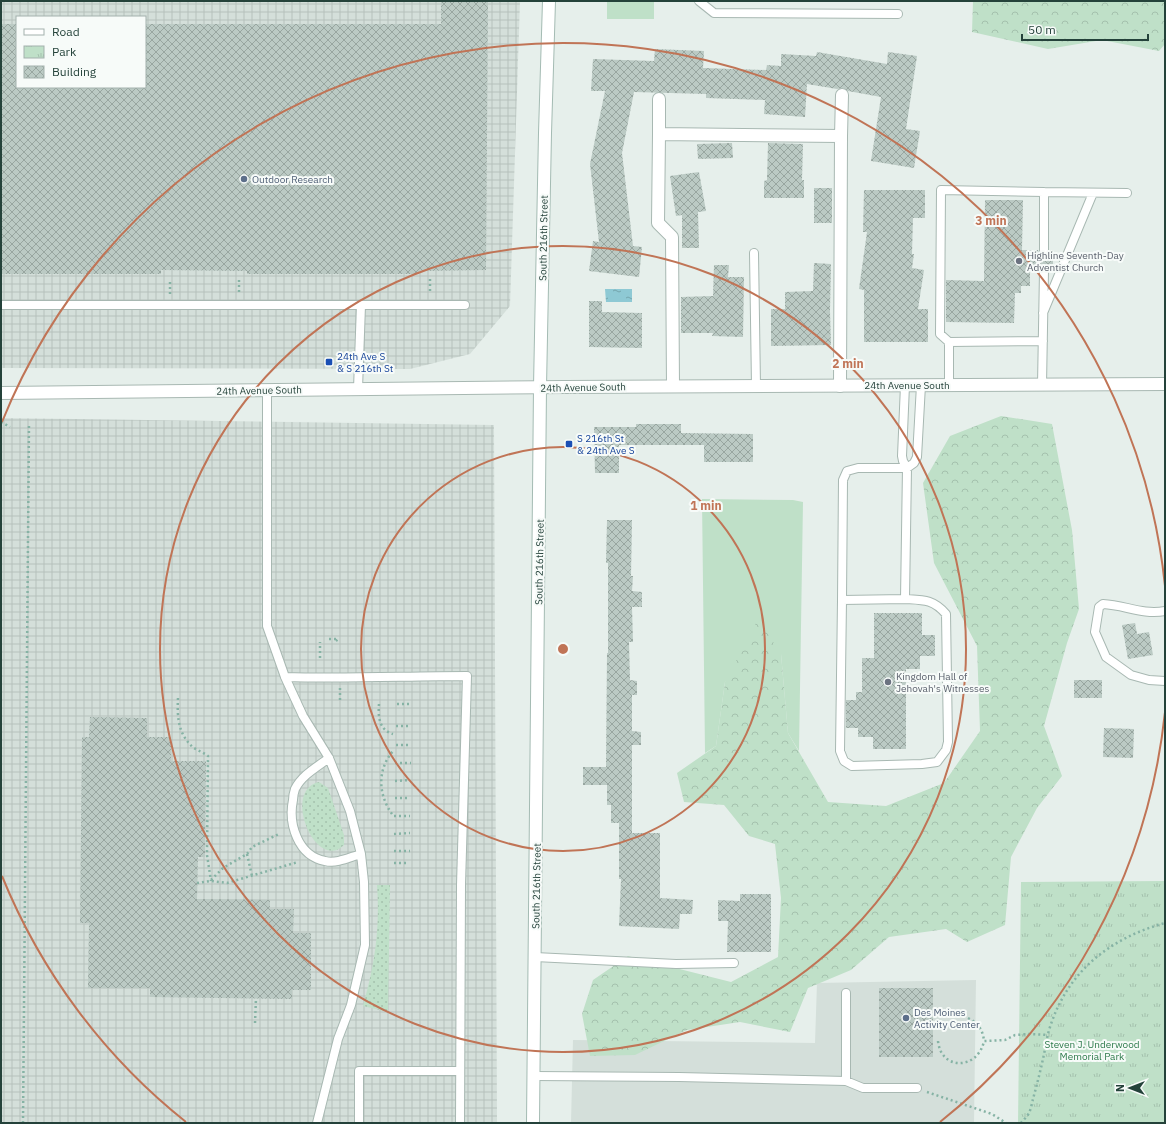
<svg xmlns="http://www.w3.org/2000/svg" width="1166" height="1124" font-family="'IBM Plex Sans',sans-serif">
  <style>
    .built { fill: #d4dfda }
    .industrial { fill: url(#industrial-grid); fill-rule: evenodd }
    .grass { fill: #bfe0c8 }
    .forest { fill: url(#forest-crowns) }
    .park { fill: url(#park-tufts) }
    .garden { fill: url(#garden-dots) }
    .water { fill: url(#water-ripples) }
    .building { fill: url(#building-cross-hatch) }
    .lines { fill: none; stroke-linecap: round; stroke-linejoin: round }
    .service-casing { stroke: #a8b8b2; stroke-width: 10 }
    .minor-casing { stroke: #a8b8b2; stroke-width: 14 }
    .tertiary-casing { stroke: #a8b8b2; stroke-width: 14 }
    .secondary-casing { stroke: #a4bbb3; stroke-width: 14 }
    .path { stroke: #86b3a5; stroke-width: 2.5; stroke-dasharray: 2 3; stroke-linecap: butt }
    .service { stroke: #fff; stroke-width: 8 }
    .minor { stroke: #fff; stroke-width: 12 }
    .tertiary { stroke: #fff; stroke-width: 12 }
    .secondary { stroke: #fff; stroke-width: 12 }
    .ring { fill: none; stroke: #c07456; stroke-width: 2 }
    .service-dot { fill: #5c6f8a; stroke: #f7fbf9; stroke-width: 1.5 }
    .worship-dot { fill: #6b7280; stroke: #f7fbf9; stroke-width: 1.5 }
    .transit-dot { fill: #1a4fb4; stroke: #f7fbf9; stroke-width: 1.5 }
    .labels { text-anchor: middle; stroke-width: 4; stroke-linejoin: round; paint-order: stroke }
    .service-label { font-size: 10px; fill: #4e5e75; stroke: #f7fbf9; text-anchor: start }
    .street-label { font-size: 10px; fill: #24423a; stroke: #f7fbf9 }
    .worship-label { font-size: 10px; fill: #5b616d; stroke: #f7fbf9; text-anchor: start }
    .transit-label { font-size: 10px; fill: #164399; stroke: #f7fbf9; text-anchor: start }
    .park-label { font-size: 10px; fill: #2d7a4b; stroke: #f7fbf9 }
    .centre { fill: #c07456; stroke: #f7fbf9; stroke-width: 2 }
    .ring-label { font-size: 12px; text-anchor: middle; font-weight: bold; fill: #c07456; stroke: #f7fbf9; stroke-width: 4; stroke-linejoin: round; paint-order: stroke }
  </style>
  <defs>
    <pattern id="industrial-grid" width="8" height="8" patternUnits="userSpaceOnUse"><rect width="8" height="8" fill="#d4dfda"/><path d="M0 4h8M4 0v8" fill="none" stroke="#b6c1bc"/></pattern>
    <pattern id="forest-crowns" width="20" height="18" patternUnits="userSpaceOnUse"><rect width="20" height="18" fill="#bfe0c8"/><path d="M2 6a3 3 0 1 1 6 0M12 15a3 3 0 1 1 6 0" fill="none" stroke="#a4c1ad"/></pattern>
    <pattern id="park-tufts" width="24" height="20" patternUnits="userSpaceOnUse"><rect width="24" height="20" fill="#bfe0c8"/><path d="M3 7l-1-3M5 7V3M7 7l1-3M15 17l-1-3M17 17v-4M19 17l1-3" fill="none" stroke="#a4c1ad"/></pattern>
    <pattern id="garden-dots" width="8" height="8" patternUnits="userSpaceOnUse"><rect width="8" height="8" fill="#bfe0c8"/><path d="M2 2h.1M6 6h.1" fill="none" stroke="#a4c1ad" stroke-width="1.8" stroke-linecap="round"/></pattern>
    <pattern id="water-ripples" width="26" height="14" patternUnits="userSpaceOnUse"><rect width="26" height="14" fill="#8ec9d4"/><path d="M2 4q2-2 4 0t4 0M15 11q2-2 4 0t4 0" fill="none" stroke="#74a5ad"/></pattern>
    <pattern id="building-cross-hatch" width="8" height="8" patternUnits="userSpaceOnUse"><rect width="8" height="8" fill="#bbcac4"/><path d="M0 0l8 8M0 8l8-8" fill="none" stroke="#98a6a0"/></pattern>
  </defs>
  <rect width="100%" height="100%" fill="#e6efeb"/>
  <path class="built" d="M976 980 974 1123H571L573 1040 815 1043 817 983Z"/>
  <path class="industrial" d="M1 1H520L510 306 470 354 410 369 1 368ZM17 17H145V87H17Z
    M1 418 494 425 497 1123H1Z"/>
  <path class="grass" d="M607 1H654V19H607Z
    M702 499 793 500 803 502 799 751 788 733 781 654 725 682 716 746 705 753Z"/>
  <path class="forest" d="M973 1H1165V44L1159 51 1102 40 1048 49 972 32Z
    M1001 416 1052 424 1072 530 1079 609 1067 643 1044 726 1062 776 1037 808 1011 857 1005 925 967 942 946 929 889 937 851 970 808 988 790 1032 740 1022 687 1030 635 1055 590 1056 582 1014 593 980 628 956 731 982 778 957 781 898 775 844 749 836 724 805 684 802 677 773 716 746 725 682 758 619 781 654 788 733 828 802 886 806 944 783 980 731 977 646 934 563 923 483 950 436Z"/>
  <path class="park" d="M1165 881V1123H1018L1021 882Z"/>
  <path class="garden" d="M319 782 328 788 344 835V845C316 873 281 790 319 782Z
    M377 885H390L388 1012 363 1006C375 963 380 930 377 885Z"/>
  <path class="water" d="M605 289H632V302H606Z"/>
  <path class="building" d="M441 1H488L486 270 419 271V274H247V271L161 270V274H1V24H17V87H145V24H441Z
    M655 49 704 51 703 68 766 70 767 65 781 66V54L816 56 817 52 887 64 888 52 917 56 906 129 920 131 914 168 871 161 881 97 848 91 843 88 837 89 807 84 805 117 764 114 765 100 706 98V94L634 92 622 153 633 246 642 247 639 277 589 271 593 241 599 242 590 164 605 91H591L593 59 654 61Z
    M732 143 733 158 698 159 697 144Z
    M768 143 803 144 802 180H804V198H764V181L767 180Z
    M699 172 706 211 698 212 699 248H682V215L676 216 670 176Z
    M814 188H832V223H814Z
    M864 190H925V218H913L912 254H914L912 268 924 270 918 309H928V342H864V290L859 289 867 232H863Z
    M985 200H1023L1022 250H1038L1039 253 1044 255H1047L1050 250H1053V272H1049V268L1044 266H1041L1038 271H1030V286H1021V293H1015L1014 323 946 322V280L984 281Z
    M814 263 831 264 830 311 831 345 771 346V309H785V292L813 291Z
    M714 265H729L728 277H744L743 337 712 336 713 333H681V297L713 296Z
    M589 301H602V312L642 313V348L589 347Z
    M636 424H681V433L753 434V462H704V445H619V473H595L594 427H636Z
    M607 520H632L631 576H633L632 591 642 592V607H632L633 642H629L630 680 637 681V695H632V731L641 732V745H632V833H660V898L693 900 692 914H680L679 929 619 926 621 879H619V823H611V805H607V785H583V767H606L607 653H608V563H606Z
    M874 613H922V635H935V656H920V669H906V749H873V737H858V728H846V700H856V692H862V658H874Z
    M1135 623 1137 634 1149 632 1153 655 1128 659 1122 625Z
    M1074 680H1102V698H1074Z
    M90 717 147 718V737H171V761H206L205 857H198L197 899 270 900V909H294L293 933H311V990H292V999L150 997V988H88L89 923H80L82 737H89Z
    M1104 728 1134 729 1133 758 1103 757Z
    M740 894H771V952H727L728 921H718V900L740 901Z
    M879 988H933V1057H879Z"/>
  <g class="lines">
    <defs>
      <path id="service" d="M699 1 714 13 898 14
        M1044 250V192L1127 193
        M754 253 756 386
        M1 305H465
        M1043 313 1093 193
        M949 342 940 334 941 190 1044 192
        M949 385V342L1043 341
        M1042 385 1044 271
        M358 389 361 305
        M267 390V626L285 677 303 716 329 758 350 811 361 854 364 882 365 945 351 1005 338 1039 317 1123
        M905 599C923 600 933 599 946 614L948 742 946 750 937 762 922 764 852 766 844 761 840 751 842 600Z
        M905 599 907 468 903 461 902 456 905 385
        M842 600 843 480 847 471 858 468H907L914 463 917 457 921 385
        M1165 611C1142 615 1125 605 1103 604L1099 607 1095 632 1106 657 1131 675 1149 680 1165 681
        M285 677C346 679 407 676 467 676L461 885 460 1123
        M329 758C317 767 302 775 295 789 294 792 293 797 293 800 288 824 298 856 325 861 337 864 350 857 361 854
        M535 957 676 964 734 963
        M533 1076 679 1077 846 1081V993
        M846 1081 863 1088H917
        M359 1123V1071H460"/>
      <path id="minor" d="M659 99V134
        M841 136 842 95
        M673 386 672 237 658 223 659 134 841 136 840 386"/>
      <path id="tertiary" d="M1 393 565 387 1165 384"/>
      <path id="secondary" d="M533 1123 540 387 545 133 549 1"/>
    </defs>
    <use href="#service" class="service-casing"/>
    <use href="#minor" class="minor-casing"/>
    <use href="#tertiary" class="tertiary-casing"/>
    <use href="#secondary" class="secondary-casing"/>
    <path class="path" d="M430 279V293
      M239 280V294
      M170 294V279
      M1 422 10 427
      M329 639H338L336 641
      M320 658V642
      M178 698C177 717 178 735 194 748 199 751 204 753 208 756L207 855 211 881
      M340 700V688
      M379 704C378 717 379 730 393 734
      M397 704H412
      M396 726H411
      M396 745H411
      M395 763H411
      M395 781 410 780
      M395 798H410
      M392 814C378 794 377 770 393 751
      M394 816H410
      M394 834 410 833
      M394 851H410
      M247 854 252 876
      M394 863H409
      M211 880 223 868 247 854 252 847 279 834
      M197 883 211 881 227 883 298 862
      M968 1018C978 1023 983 1030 984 1041
      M255 1023 256 998
      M938 1041C941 1071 978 1070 984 1041L1005 1040 1015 1035 1030 1034 1048 1035
      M927 1092 992 1114 1006 1123
      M23 1123 29 423
      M1021 1123C1023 1120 1027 1117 1029 1113 1031 1109 1032 1103 1033 1099 1037 1084 1041 1069 1044 1054 1046 1045 1047 1036 1050 1027 1068 971 1110 938 1165 923"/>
    <use href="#service" class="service"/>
    <use href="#minor" class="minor"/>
    <use href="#tertiary" class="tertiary"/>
    <use href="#secondary" class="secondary"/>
  </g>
  <g class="ring">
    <circle cx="563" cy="649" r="202"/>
    <circle cx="563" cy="649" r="403"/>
    <path d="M1165 712A605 605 0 0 1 940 1122M186 1122A605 605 0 0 1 2 876M2 422A605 605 0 0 1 1165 586"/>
  </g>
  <g class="service-dot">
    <circle cx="244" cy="179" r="4"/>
    <circle cx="906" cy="1018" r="4"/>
  </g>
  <g class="worship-dot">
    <circle cx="1019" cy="261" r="4"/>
    <circle cx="888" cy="682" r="4"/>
  </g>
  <g class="transit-dot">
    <rect x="325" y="358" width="8" height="8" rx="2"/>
    <rect x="565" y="440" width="8" height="8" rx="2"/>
  </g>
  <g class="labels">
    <g class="service-label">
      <text x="252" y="183">Outdoor Research</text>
      <text x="914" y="1016">Des Moines<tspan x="914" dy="12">Activity Center</tspan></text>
    </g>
    <g class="street-label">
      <text transform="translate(543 238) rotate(-89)" y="4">South 216th Street</text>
      <text x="907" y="389">24th Avenue South</text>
      <text transform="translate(583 387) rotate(-1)" y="4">24th Avenue South</text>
      <text transform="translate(259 390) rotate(-1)" y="4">24th Avenue South</text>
      <text transform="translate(539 562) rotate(-89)" y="4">South 216th Street</text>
      <text transform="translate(536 886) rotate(-89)" y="4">South 216th Street</text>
    </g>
    <g class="worship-label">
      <text x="1027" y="259">Highline Seventh-Day<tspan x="1027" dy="12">Adventist Church</tspan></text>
      <text x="896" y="680">Kingdom Hall of<tspan x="896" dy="12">Jehovah's Witnesses</tspan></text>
    </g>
    <g class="transit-label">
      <text x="337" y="360">24th Ave S<tspan x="337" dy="12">&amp; S 216th St</tspan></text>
      <text x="577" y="442">S 216th St<tspan x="577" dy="12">&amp; 24th Ave S</tspan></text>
    </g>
    <g class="park-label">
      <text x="1092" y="1048">Steven J. Underwood<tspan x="1092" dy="12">Memorial Park</tspan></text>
    </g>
  </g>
  <circle cx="563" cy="649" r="6" class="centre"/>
  <g class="ring-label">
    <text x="991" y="225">3 min</text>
    <text x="848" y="368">2 min</text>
    <text x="706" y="510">1 min</text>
  </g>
  <rect width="1166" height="1124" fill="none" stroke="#24423a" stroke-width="4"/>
  <rect x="16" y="16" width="130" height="72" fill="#f7fbf9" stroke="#a3b1ad"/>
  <rect x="24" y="29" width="20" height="6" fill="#ffffff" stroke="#a3b1ad"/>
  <text x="52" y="36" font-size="12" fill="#24423a">Road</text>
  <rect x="24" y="46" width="20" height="12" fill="url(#park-tufts)" stroke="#a3b1ad"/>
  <text x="52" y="56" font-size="12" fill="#24423a">Park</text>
  <rect x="24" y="66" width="20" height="12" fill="url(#building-cross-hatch)" stroke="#a3b1ad"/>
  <text x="52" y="76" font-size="12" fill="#24423a">Building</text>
  <g transform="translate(1130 1088) rotate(270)" stroke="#f7fbf9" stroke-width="3" paint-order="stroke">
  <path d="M0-3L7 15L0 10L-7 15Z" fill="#24423a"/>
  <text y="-6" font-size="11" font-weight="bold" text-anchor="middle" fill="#24423a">N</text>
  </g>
  <path d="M1022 34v6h126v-6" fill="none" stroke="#24423a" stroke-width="2"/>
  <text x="1028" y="34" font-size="12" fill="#24423a" stroke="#f7fbf9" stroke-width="3" paint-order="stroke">50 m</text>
</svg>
